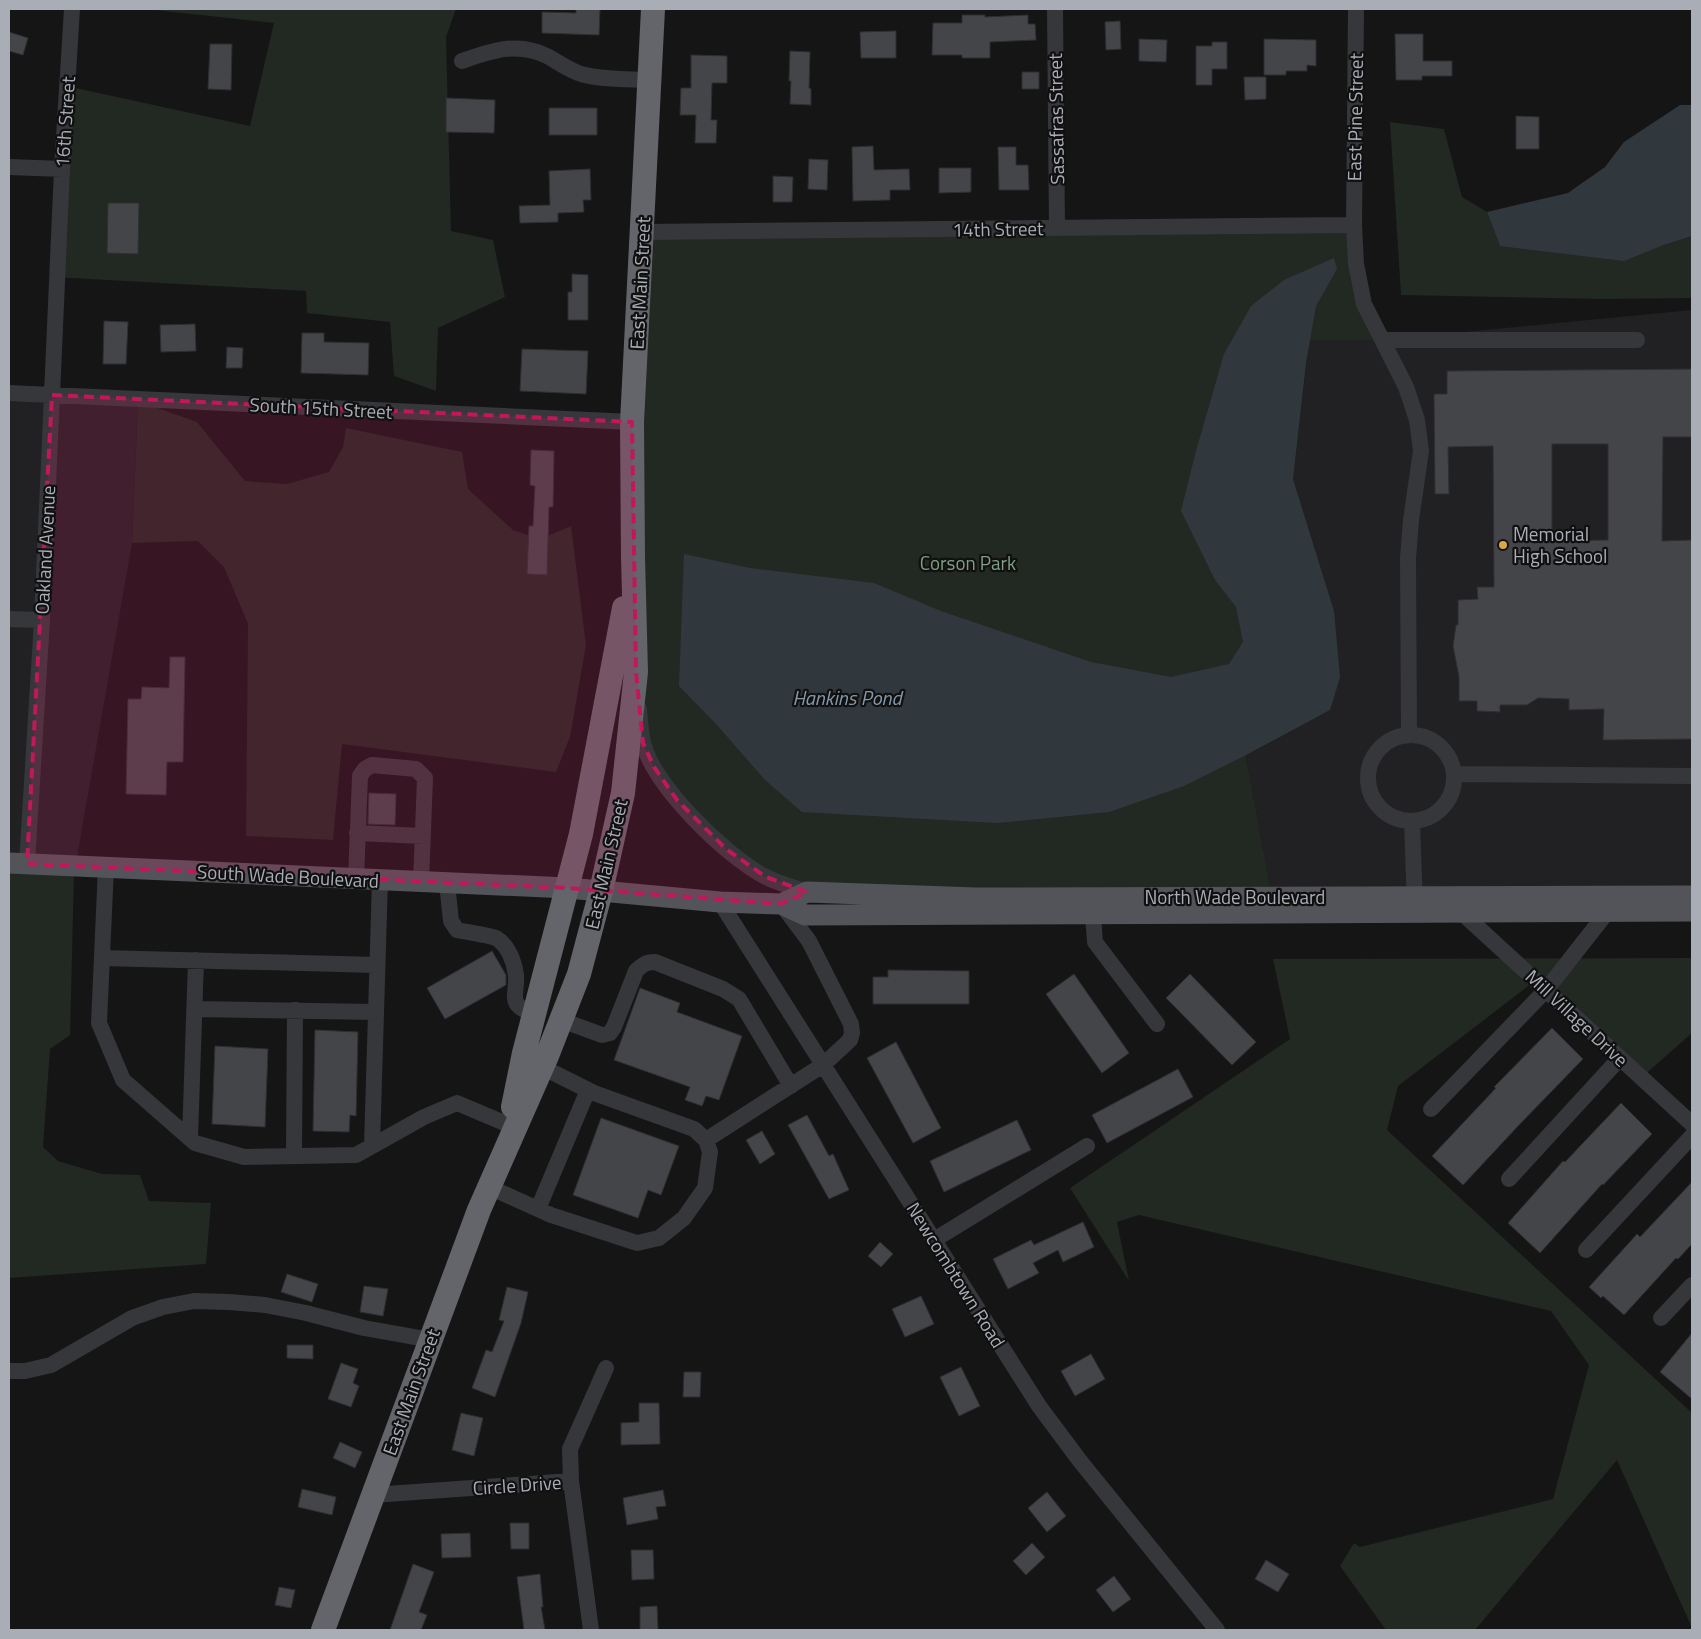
<svg xmlns="http://www.w3.org/2000/svg" width="1701" height="1639" font-family="'Titillium Web',sans-serif">
  <style>
    .built { fill: #212123 }
    .green { fill: #222822 }
    .water { fill: #30383e }
    .building { fill: #444549; stroke: #2f2f32; fill-rule: evenodd }
    .lines { fill: none; stroke-linecap: round; stroke-linejoin: round }
    .minor { stroke: #36373b; stroke-width: 16 }
    .major { stroke: #53545a; stroke-width: 21 }
    .highway { stroke: #63656b; stroke-width: 24 }
    .marked { fill: #c2185b; fill-opacity: 0.2; stroke: #c2185b; stroke-width: 4; stroke-dasharray: 10 6; stroke-linejoin: round }
    .poi-dot { fill: #dba748; stroke: #101011; stroke-width: 2 }
    .labels { text-anchor: middle; stroke-width: 4.5; stroke-linejoin: round; paint-order: stroke }
    .street-label { font-size: 19px; fill: #a9adb5; stroke: #101011 }
    .poi-label { font-size: 19px; fill: #a9adb5; stroke: #101011; text-anchor: start }
    .park-label { font-size: 19px; fill: #829e83; stroke: #101011 }
    .water-label { font-size: 20px; font-style: italic; fill: #849aac; stroke: #101011 }
  </style>
  <rect width="100%" height="100%" fill="#151516"/>
  <path class="built" d="M1692 310V896L1272 897 1246 756 1330 710 1334 611 1293 479 1309 340H1383Z
    M9 394 138 401 132 543 74 874 9 871Z"/>
  <path class="green" d="M146 9H456L446 37 451 231 493 240 505 297 438 328 436 391 394 376 390 322 307 313 306 291 53 277 62 85 250 126 274 23Z
    M1390 122 1444 129 1462 197 1487 212 1500 246H1661L1692 236V298L1603 299 1401 295Z
    M1354 225 1356 264 1383 340H1309L1293 479 1334 611 1340 677 1330 710 1246 756 1272 897 807 892 766 877 677 800 643 743V232Z
    M138 401 197 422 245 481 287 484 329 472 343 447 346 428 462 452 468 489 513 530 540 539 571 526 586 645 570 737 556 772 342 744 333 840 246 836 248 624 224 567 198 541 132 543Z
    M9 871 74 874 70 1035 50 1049 43 1147 58 1161 102 1174 140 1175 149 1201 211 1203 206 1264 9 1278Z
    M1692 958V1033L1641 1078 1536 980 1398 1086 1387 1130 1692 1413V1628L1617 1460 1475 1630H1386L1340 1566 1354 1543 1360 1547 1553 1499 1589 1365 1551 1311 1139 1215 1117 1222 1129 1281 1070 1188 1290 1039 1273 959Z"/>
  <path class="water" d="M1680 105H1692V236L1661 246 1624 261 1500 246 1487 212 1568 193 1605 167 1624 142Z
    M1334 258 1337 269 1316 306 1306 363 1293 479 1334 611 1340 677 1330 710 1246 755 1184 786 1109 812 997 823 802 812 765 780 716 724 679 686 684 554 750 568 874 583 941 611 1091 662 1171 677 1229 664 1243 642 1236 607 1215 580 1181 511 1196 451 1224 354 1251 306 1284 280Z"/>
  <path class="building" d="M576 9H600L599 35 542 33V12L576 13Z
    M962 15H985V17L1028 15V24H1035L1036 40 990 42V58H962V55H932L933 23H962Z
    M1120 21 1121 49 1106 50 1105 22Z
    M896 31V58H861L860 32Z
    M9 32 28 38 23 55 9 51Z
    M1395 34H1423V61H1452V76H1422V80H1396Z
    M1139 39 1167 40 1166 62 1139 61Z
    M1264 39 1316 40V66L1307 65V71H1286V75H1264Z
    M1212 42H1227V69H1212V85H1196V46H1212Z
    M210 44H232L231 90 208 89Z
    M790 51 810 52 809 88 811 89V105L790 104 791 81H789Z
    M691 55 727 56V83H712L711 120H717L716 143H695L696 115H680L681 88H691Z
    M1022 72H1039V89H1022Z
    M1244 77H1266V99L1245 100Z
    M446 98 495 100 494 133 446 132Z
    M549 108H597V135H549Z
    M1516 116 1539 117V149H1516Z
    M873 146 874 170 909 169 910 190H890V200L853 201 852 147Z
    M998 147H1016V165H1028L1029 190H999Z
    M809 159 828 160 827 190 808 189Z
    M939 168H971V192L939 193Z
    M590 169 591 200H583L584 212 558 213V222L520 223 519 206 550 205 549 171Z
    M773 176 793 177 792 202H773Z
    M108 203H139L138 254 107 253Z
    M572 274 588 275V320H568V292H572Z
    M104 321 128 322 126 364H103Z
    M195 324 196 351 161 352 160 325Z
    M302 333H324V342L369 343 368 375 301 373Z
    M227 347 243 348 242 368H226Z
    M522 349 588 351 586 394 520 391Z
    M1692 369V437H1663L1662 541 1692 540V739L1603 740 1604 709 1569 710V699L1538 698 1527 705H1500V712L1477 711V701H1459V677L1453 646 1456 625H1458V600L1478 599 1477 587H1494L1493 446 1448 447 1449 494H1435L1434 394H1447V371ZM1552 444H1608V540L1552 541Z
    M531 450 554 451 553 507H549L547 575 527 574 529 526H533L535 486 530 485Z
    M170 657H185L183 762H167L166 795 126 794 128 699H141L142 687 169 688Z
    M369 793 396 794 395 825 368 824Z
    M492 951 506 975V985L445 1019 427 988Z
    M888 970 969 971V1004H873V977H888Z
    M1074 974 1129 1053 1102 1073 1046 994Z
    M1190 974 1256 1042 1232 1065 1166 998Z
    M640 988 680 1003 677 1012 742 1036 719 1100 706 1096 702 1106 685 1100 690 1087 614 1060Z
    M1552 1028 1583 1059 1519 1125 1463 1185 1432 1156 1496 1088 1494 1087Z
    M315 1030 358 1032 356 1116 350 1115 349 1132 313 1131Z
    M896 1042 941 1128 913 1143 867 1058Z
    M215 1046 268 1049 265 1127 212 1124Z
    M1178 1069 1193 1097 1107 1143 1092 1115Z
    M1621 1103 1652 1134 1603 1185 1602 1184 1540 1253 1508 1223 1563 1161 1565 1162Z
    M807 1115 829 1156 833 1154 849 1190 829 1199 788 1125Z
    M601 1118 679 1146 661 1195 648 1190 638 1218 573 1195Z
    M1017 1120 1031 1150 944 1192 930 1161Z
    M762 1131 775 1154 760 1164 746 1140Z
    M1692 1182V1244L1678 1259 1676 1258 1624 1315 1603 1296 1601 1298 1589 1287 1637 1234 1640 1237Z
    M1083 1222 1094 1247 1063 1262 1058 1250 1033 1263 1039 1273 1008 1289 993 1259 1031 1240 1034 1245Z
    M880 1242 893 1254 881 1267 868 1256Z
    M287 1274 318 1284 312 1302 281 1292Z
    M364 1286 388 1289 383 1316 360 1312Z
    M507 1287 528 1292 521 1323 495 1397 472 1388 486 1350 492 1352 504 1321 499 1320Z
    M921 1296 934 1324 905 1337 892 1309Z
    M1692 1333V1399L1660 1372Z
    M287 1345H313V1359L287 1358Z
    M1091 1354 1105 1379 1075 1396 1061 1371Z
    M341 1363 358 1369 353 1383 359 1386 351 1407 328 1399Z
    M961 1367 980 1406 959 1416 940 1377Z
    M684 1372H701L700 1397H683Z
    M639 1403H659L660 1444 621 1445V1423L639 1422Z
    M461 1413 483 1418 474 1456 452 1450Z
    M340 1442 362 1452 355 1468 333 1458Z
    M302 1489 336 1497 332 1515 298 1507Z
    M663 1490 666 1506 656 1507 658 1519 627 1525 623 1498Z
    M1047 1492 1066 1516 1047 1532 1028 1508Z
    M510 1523H529V1549H511Z
    M470 1533 471 1557 442 1558 441 1534Z
    M1032 1543 1045 1557 1026 1575 1013 1561Z
    M631 1550H653L654 1579 632 1580Z
    M1266 1560 1289 1574 1278 1592 1255 1579Z
    M413 1564 434 1572 419 1612 427 1615 421 1630H390Z
    M540 1574 543 1607H541L545 1630H524L517 1577Z
    M1114 1576 1131 1599 1113 1612 1096 1590Z
    M279 1587 295 1590 291 1608 275 1605Z
    M657 1606 658 1630H640V1607Z"/>
  <g class="lines">
    <path class="minor" d="M1055 9 1057 228
      M1356 9 1354 225 1356 264 1364 304 1406 387 1417 420 1421 451 1411 520 1408 558 1409 735
      M462 61C490 51 518 41 547 56 558 62 569 70 581 74 602 80 627 79 649 80
      M9 167 62 169
      M643 232 1354 225
      M1383 340H1637
      M9 393 632 422
      M9 619 42 620
      M639 709C640 720 641 733 643 743 655 787 725 855 764 876 777 883 793 887 807 892
      M1368 778a43 43 0 1 1 86 0a43 43 0 1 1-86 0Z
      M1454 774 1692 776
      M1412 822 1415 907
      M357 833 423 836
      M27 864 42 620 62 169 72 9
      M106 867 99 1023 123 1080 195 1143 244 1157 356 1155 424 1117 457 1103 509 1125
      M356 879 360 776 365 769 372 765 416 769 425 778 421 882
      M447 883 451 921 457 930C466 932 489 935 496 938 508 945 514 961 516 975 518 995 505 1005 535 1014
      M720 902 1039 1406 1080 1461 1217 1630
      M1092 902 1095 942 1157 1024
      M1461 912 1692 1124
      M102 958 377 965
      M195 1009 376 1012
      M561 1020 602 1035 610 1033 614 1027 636 971C642 965 646 962 655 962L723 989 739 999 791 1086
      M1431 1109 1546 990 1608 911
      M190 1138 196 960
      M706 1140 823 1065 850 1040 852 1033 851 1024 809 941 782 905
      M372 1146 380 880
      M294 1156 295 1010
      M1509 1179 1620 1058
      M489 1187 551 1215 637 1243 659 1238 684 1218 705 1188 710 1152 706 1140 694 1129 594 1093 542 1067
      M538 1209 588 1090
      M934 1240 1087 1146
      M1586 1250 1692 1136
      M1661 1318 1692 1285
      M9 1371H25L51 1365 132 1318 163 1307 194 1301 229 1302 265 1305 306 1313 364 1328 431 1340
      M373 1495 571 1481
      M591 1630 571 1481 570 1449 606 1368"/>
    <path class="major" d="M9 863 568 888 720 902 781 904 805 915 1692 911
      M781 904 807 892 976 898 1692 896"/>
    <path class="highway" d="M513 1107 524 1053 581 834 624 608
      M323 1630 479 1210 547 1056 579 974 601 891 623 793 636 672 633 557 632 422 653 9"/>
  </g>
  <path class="marked" d="M52 395 632 422 636 672 643 743 654 767 677 800 726 849 766 877 807 892 781 904 568 888 27 864Z"/>
  <circle class="poi-dot" cx="1503" cy="545" r="5"/>
  <g class="labels">
    <g class="street-label">
      <text transform="translate(1355 117) rotate(-89)" y="7">East Pine Street</text>
      <text transform="translate(1056 119) rotate(-91)" y="7">Sassafras Street</text>
      <text transform="translate(65 122) rotate(-86)" y="7">16th Street</text>
      <text transform="translate(998 229) rotate(-1)" y="7">14th Street</text>
      <text transform="translate(640 283) rotate(-87)" y="7">East Main Street</text>
      <text transform="translate(321 408) rotate(3)" y="7">South 15th Street</text>
      <text transform="translate(45 550) rotate(-87)" y="7">Oakland Avenue</text>
      <text transform="translate(606 864) rotate(-77)" y="7">East Main Street</text>
      <text transform="translate(288 876) rotate(3)" y="7">South Wade Boulevard</text>
      <text x="1235" y="904">North Wade Boulevard</text>
      <text transform="translate(1577 1018) rotate(43)" y="7">Mill Village Drive</text>
      <text transform="translate(956 1275) rotate(58)" y="7">Newcombtown Road</text>
      <text transform="translate(411 1392) rotate(-70)" y="7">East Main Street</text>
      <text transform="translate(517 1485) rotate(-4)" y="7">Circle Drive</text>
    </g>
    <g class="poi-label">
      <text x="1513" y="541">Memorial<tspan x="1513" dy="22">High School</tspan></text>
    </g>
    <g class="park-label">
      <text x="968" y="570">Corson Park</text>
    </g>
    <g class="water-label">
      <text x="847" y="705">Hankins Pond</text>
    </g>
  </g>
  <rect width="1701" height="1639" fill="none" stroke="#a9adb5" stroke-width="20"/>
</svg>
